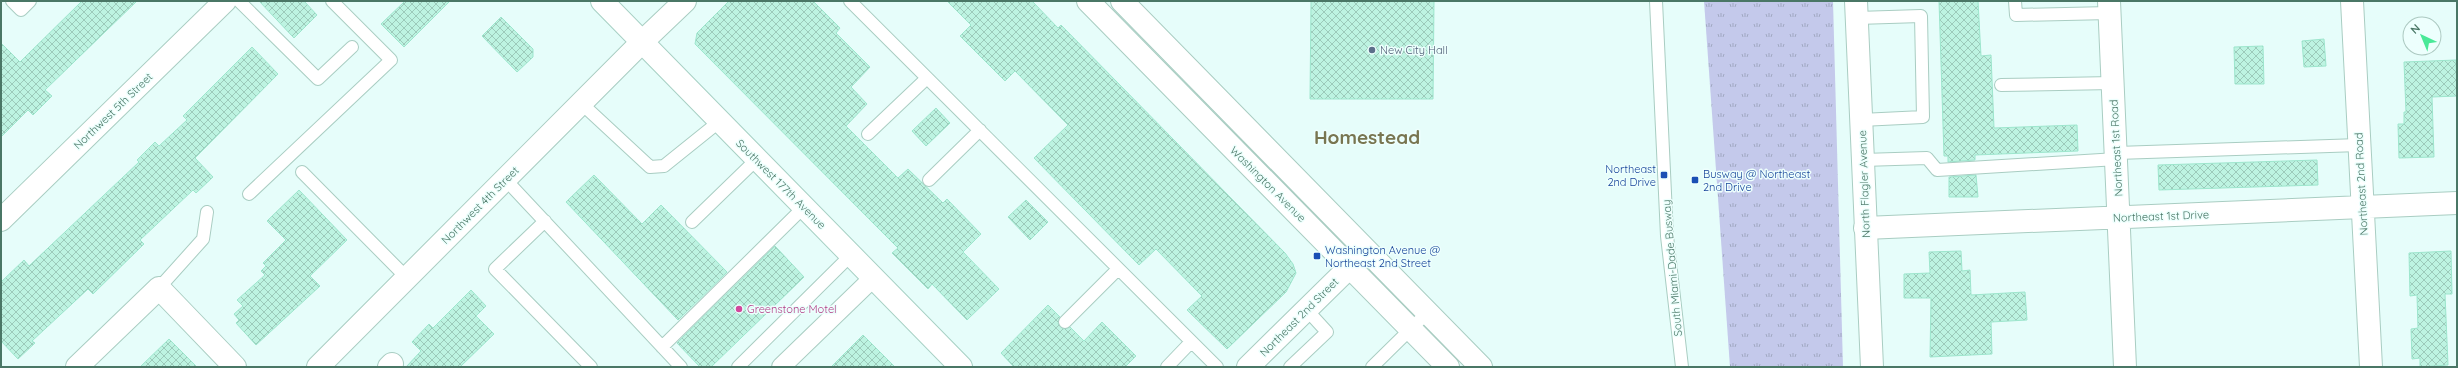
<svg xmlns="http://www.w3.org/2000/svg" width="2458" height="368" font-family="Quicksand,sans-serif">
  <style>
    .grass { fill: url(#grass-tufts) }
    .building { fill: url(#building-cross-hatch); stroke: #9de6cd }
    .lines { fill: none; stroke-linecap: round; stroke-linejoin: round }
    .service-casing { stroke: #a9cdc2; stroke-width: 14 }
    .pedestrian-casing { stroke: #a9cdc2; stroke-width: 20 }
    .minor-casing { stroke: #a9cdc2; stroke-width: 24 }
    .tertiary-casing { stroke: #a9cdc2; stroke-width: 24 }
    .secondary-casing { stroke: #a7d0c4; stroke-width: 24 }
    .service { stroke: #fff; stroke-width: 12 }
    .pedestrian { stroke: #fff; stroke-width: 18 }
    .minor { stroke: #fff; stroke-width: 22 }
    .tertiary { stroke: #fff; stroke-width: 22 }
    .secondary { stroke: #fff; stroke-width: 22 }
    .service-dot { fill: #5c6f8a; stroke: #edfffd; stroke-width: 1.5 }
    .transit-dot { fill: #1a4fb4; stroke: #edfffd; stroke-width: 1.5 }
    .hotel-dot { fill: #d1479c; stroke: #edfffd; stroke-width: 1.5 }
    .labels { text-anchor: middle; stroke-width: 3; stroke-linejoin: round; paint-order: stroke }
    .service-label { font-size: 11px; fill: #4e5e75; stroke: #edfffd; text-anchor: start }
    .street-label { font-size: 11px; fill: #4a7766; stroke: #edfffd }
    .transit-label { font-size: 11px; fill: #164399; stroke: #edfffd; text-anchor: start }
    .hotel-label { font-size: 11px; fill: #b23c85; stroke: #edfffd; text-anchor: start }
    .town-label { font-size: 19px; font-weight: bold; fill: #787651; stroke: #edfffd }
  </style>
  <defs>
    <pattern id="grass-tufts" width="24" height="20" patternUnits="userSpaceOnUse"><rect width="24" height="20" fill="#c4c9eb"/><path d="M3 7l-1-3M5 7V3M7 7l1-3M15 17l-1-3M17 17v-4M19 17l1-3" fill="none" stroke="#a1a8c2"/></pattern>
    <pattern id="building-cross-hatch" width="8" height="8" patternUnits="userSpaceOnUse"><rect width="8" height="8" fill="#bdf3e1"/><path d="M0 0l8 8M0 8l8-8" fill="none" stroke="#9ccaba"/></pattern>
  </defs>
  <rect width="100%" height="100%" fill="#e6fdfa"/>
  <path class="grass" d="M1704 1H1833L1843 367H1730Z"/>
  <path class="building" d="M82 1H137L45 90 52 96 33 115 28 110 1 137V43L20 62Z
    M259 1H304L317 15 294 38Z
    M405 1H450L404 47 381 24Z
    M729 1H813L840 28 836 33 870 67 851 87 867 104 846 126 898 178 908 169 943 203 947 199 981 234 963 252 999 289 967 320 932 284 928 289 892 253 898 248 695 44 697 33Z
    M947 1H1032L1058 28 1061 25 1285 253 1293 264 1296 273 1286 292 1227 349 1187 310 1202 296 1156 249 1139 265 1034 158 1068 125 1015 71 1005 81 960 36 971 25Z
    M1311 1H1434L1433 99H1310Z
    M1939 1H1978L1981 56 1991 55 1994 128 2077 125 2078 151 1975 155V160L1948 162V156H1944Z
    M501 17 533 49V57L517 72 482 36Z
    M2324 39 2326 66 2304 67 2302 41Z
    M2263 46 2264 84H2235L2234 47Z
    M252 47 278 74 195 158 213 177 196 193 193 190 140 240 144 244 93 294 88 289 32 341 35 343 18 359 1 341V282L24 260 29 266 139 162 137 160 155 142 159 146 187 120 183 116Z
    M2456 60 2457 96 2432 97 2434 157 2399 158 2398 124H2404V112H2406L2404 62Z
    M936 108 950 123 926 146 912 131Z
    M2317 160 2318 185 2159 190 2158 165Z
    M594 175 642 224 661 205 727 272 678 320 566 202Z
    M1976 175 1978 197H1949V177Z
    M299 190 347 240 310 276 320 286 256 345 236 323 239 320 234 314 243 306 237 300 265 275 261 271 266 266 263 263 286 240 267 221Z
    M1026 200 1048 222 1030 240 1008 217Z
    M775 246 804 277 711 367H700L677 343Z
    M1961 251 1962 271 1970 270 1971 295 2025 292 2027 320 1991 322 1992 354 1930 357 1931 298H1904V274L1930 273 1929 252Z
    M2451 251 2452 294H2445L2448 365 2420 367V358L2412 359 2411 329 2418 328 2417 295 2410 296 2409 253Z
    M471 290 486 306 476 316 494 334 460 367H406L421 351 412 342 429 324 433 328Z
    M1048 305 1060 317 1058 324 1063 329 1070 327 1084 341 1102 322 1136 356 1125 367H1014L1001 353Z
    M863 335 895 367H831Z
    M169 339 197 367H140Z"/>
  <g class="lines">
    <defs>
      <path id="service" d="M12 1 21 10 30 1
        M239 1 318 79 352 47
        M850 1 1217 367
        M1656 1 1667 236 1682 367
        M2015 1 2016 15 2110 13
        M1857 18 1921 16 1923 117 1861 120
        M2001 85 2113 83
        M581 103 650 167 664 166 720 121
        M868 134 927 78
        M2117 153 2359 145
        M1863 160 1927 158 1937 170 2117 159
        M302 172 407 278
        M505 179 681 367
        M929 180 980 130
        M249 194 391 60 332 1
        M545 221 495 269 591 367
        M692 222 757 159
        M159 288 203 239 207 212
        M1065 322 1118 269
        M662 347 804 207
        M738 367 851 255
        M1167 367 1191 342
        M1290 367 1327 332 1306 309
        M1372 367 1428 312"/>
      <path id="pedestrian" d="M781 367 873 278"/>
      <path id="minor" d="M1088 1 1448 367
        M1122 1 1481 367
        M2109 1 2125 367
        M2352 1 2371 367
        M1 220 225 1
        M1865 228 2457 203
        M77 367 159 288 235 367
        M318 367 642 42
        M389 367 392 364
        M1248 367 1360 257"/>
      <path id="tertiary" d="M1856 1 1872 367
        M642 42 685 1"/>
      <path id="secondary" d="M602 1 961 367"/>
    </defs>
    <use href="#service" class="service-casing"/>
    <use href="#pedestrian" class="pedestrian-casing"/>
    <use href="#minor" class="minor-casing"/>
    <use href="#tertiary" class="tertiary-casing"/>
    <use href="#secondary" class="secondary-casing"/>
    <use href="#service" class="service"/>
    <use href="#pedestrian" class="pedestrian"/>
    <use href="#minor" class="minor"/>
    <use href="#tertiary" class="tertiary"/>
    <use href="#secondary" class="secondary"/>
  </g>
  <circle class="service-dot" cx="1372" cy="50" r="4"/>
  <g class="transit-dot">
    <rect x="1660" y="171" width="8" height="8" rx="2"/>
    <rect x="1691" y="176" width="8" height="8" rx="2"/>
    <rect x="1313" y="252" width="8" height="8" rx="2"/>
  </g>
  <circle class="hotel-dot" cx="739" cy="309" r="4"/>
  <g class="labels">
    <g class="service-label">
      <text x="1380" y="54">New City Hall</text>
    </g>
    <g class="street-label">
      <text transform="translate(113 111) rotate(-44)" y="4">Northwest 5th Street</text>
      <text transform="translate(2116 148) rotate(-93)" y="4">Northeast 1st Road</text>
      <text transform="translate(781 184) rotate(45)" y="4">Southwest 177th Avenue</text>
      <text transform="translate(1268 184) rotate(45)" y="4">Washington Avenue</text>
      <text transform="translate(1864 184) rotate(-92)" y="4">North Flagler Avenue</text>
      <text transform="translate(2361 184) rotate(-93)" y="4">Northeast 2nd Road</text>
      <text transform="translate(480 205) rotate(-45)" y="4">Northwest 4th Street</text>
      <text transform="translate(2161 216) rotate(-2)" y="4">Northeast 1st Drive</text>
      <text transform="translate(1672 268) rotate(-95)" y="4">South Miami-Dade Busway</text>
      <text transform="translate(1299 317) rotate(-45)" y="4">Northeast 2nd Street</text>
    </g>
    <g class="transit-label">
      <text x="1656" y="173" text-anchor="end">Northeast<tspan x="1656" dy="13">2nd Drive</tspan></text>
      <text x="1703" y="178">Busway @ Northeast<tspan x="1703" dy="13">2nd Drive</tspan></text>
      <text x="1325" y="254">Washington Avenue @<tspan x="1325" dy="13">Northeast 2nd Street</tspan></text>
    </g>
    <g class="hotel-label">
      <text x="747" y="313">Greenstone Motel</text>
    </g>
    <g class="town-label">
      <text x="1367" y="144">Homestead</text>
    </g>
  </g>
  <rect width="2458" height="368" fill="none" stroke="#4a7766" stroke-width="4"/>
  <g transform="translate(2422 36) rotate(316)"><circle r="19" fill="#edfffd" stroke="#acc9c1"/>
  <path d="M0-3L7 15L0 10L-7 15Z" fill="#49e998"/>
  <text y="-6" font-size="11" font-weight="bold" text-anchor="middle" fill="#4a7766">N</text>
  </g>
</svg>
